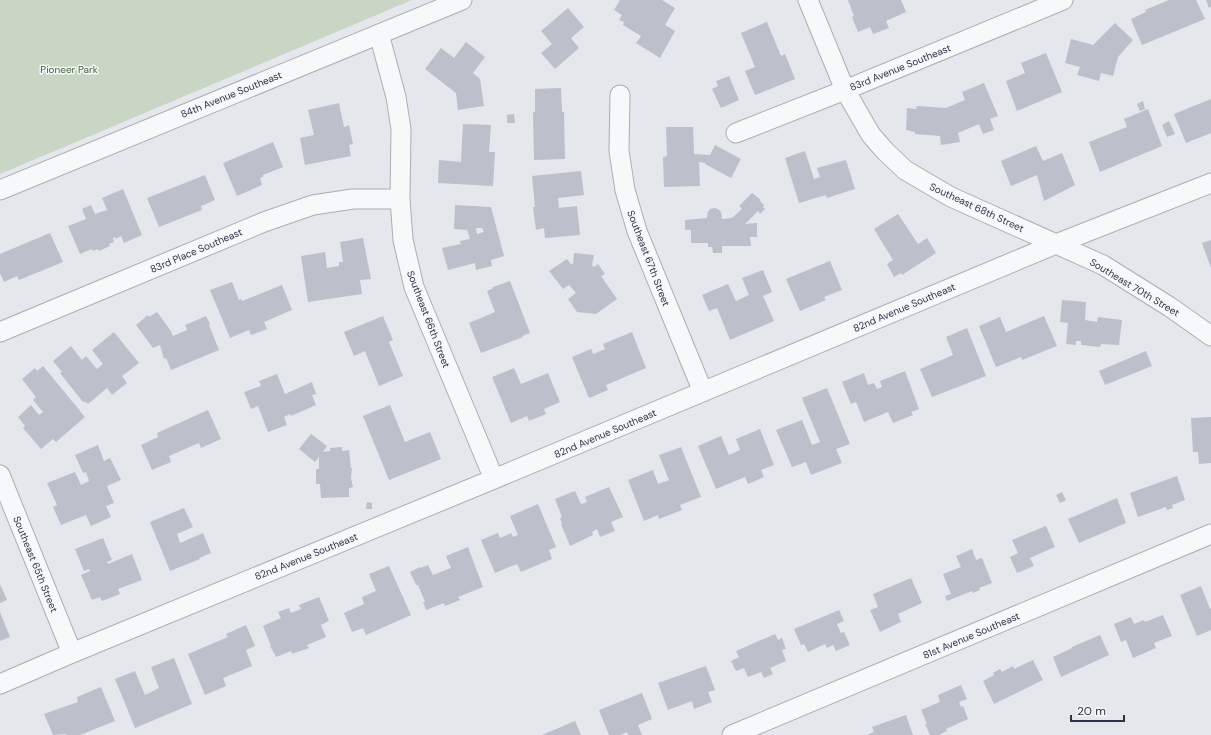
<svg xmlns="http://www.w3.org/2000/svg" width="1211" height="735" font-family="'DM Sans',sans-serif">
  <style>
    .green { fill: #c9d6c5 }
    .building { fill: #bbc0ca; fill-rule: evenodd }
    .lines { fill: none; stroke-linecap: round; stroke-linejoin: round }
    .minor-casing { stroke: #a9aeb7; stroke-width: 21 }
    .minor { stroke: #f7f8fa; stroke-width: 19 }
    .labels { text-anchor: middle; stroke-width: 3; stroke-linejoin: round; paint-order: stroke }
    .street-label { font-size: 10px; fill: #2b3445; stroke: #f4f6f9 }
    .park-label { font-size: 10px; fill: #3f6138; stroke: #f4f6f9 }
  </style>
  <rect width="100%" height="100%" fill="#e4e7ec"/>
  <path class="green" d="M0 0H412L0 174Z"/>
  <path class="building" d="M620 0H662L675 8 665 25 675 31 660 58 636 43 641 36 623 25 624 22 619 20 622 15 614 10Z
    M848 0H901L906 12 886 21 889 28 873 34 870 27 858 32 852 17 854 16Z
    M1169 0H1196L1205 19 1142 45 1131 19 1146 12 1145 10Z
    M1206 0H1211V7L1209 8Z
    M568 8 584 27 571 38 579 48 555 69 541 53 552 44 541 31Z
    M767 22 781 56 785 54 795 79 755 95 745 71 755 67 741 33Z
    M1115 23 1133 40 1118 57 1113 76 1101 73 1099 81 1077 75 1080 67 1065 63 1071 39 1093 45Z
    M466 42 485 57 473 73 480 79 484 106 458 110 456 93 425 69 441 48 454 58Z
    M1046 53 1062 92 1017 111 1006 81 1025 73 1021 63Z
    M729 76 739 100 721 108 712 89 718 86 716 81Z
    M984 83 998 116 990 119 994 130 983 134 979 124 958 133 960 142 941 145 940 136 915 134V132L906 130 907 108 916 109 917 106 946 108 965 100 962 92Z
    M561 88 562 112H564L565 159 534 160 533 112H535V89Z
    M1211 99V133L1186 143 1174 114Z
    M1143 101 1145 109 1140 111 1137 104Z
    M339 103 344 127 349 125 353 144 349 145 351 156 305 165 300 138 314 135 308 110Z
    M1148 109 1162 146 1100 172 1089 142 1127 127 1124 119Z
    M514 114 515 123H507V115Z
    M1169 121 1175 134 1167 137 1162 125Z
    M463 124 491 125 489 152H495L493 186 438 183 439 160 461 162Z
    M666 127H693L694 154 710 155 715 145 741 159 731 178 705 164 706 163 699 162 700 186 664 187 663 157 667 156Z
    M273 142 283 167 263 175V177L260 178 262 185 237 196 223 163Z
    M1036 146 1043 161 1062 153 1075 185 1044 201 1037 175 1011 186 1001 161Z
    M805 151 814 179 820 177 817 168 846 160 855 189 827 198 826 195 799 203 785 158Z
    M581 171 584 195 558 198 559 208 577 206 580 235 545 238 544 228 536 230 533 207H535L532 176Z
    M205 175 215 200 201 206 202 210 159 227 147 198Z
    M123 189 142 235 124 243 121 236 116 239 115 237 113 238 114 242 109 244 110 246 99 251 98 249 93 251 92 249 80 254 68 226 86 219 82 209 91 205 95 214 107 210 102 198Z
    M752 193 761 200 760 201 764 205 763 207 765 209 760 214 758 211 745 224 757 223V237H750L751 246H722V253H713L712 247H708V243H691V230H685V220L707 218 708 212 710 209 714 208 718 209 721 212 722 219 732 218 742 209 739 206Z
    M455 205 491 207 504 256 491 260 492 266 476 270 475 263 448 270 442 248 461 244 460 241 470 239 467 230 454 229ZM476 228H482L484 232 477 234Z
    M898 214 918 244 927 238 936 253 902 275 901 273 894 277 887 264 893 260 874 229Z
    M50 233 63 262 19 280 17 276 4 282 0 273V254Z
    M363 238 371 279 360 280 362 294 308 302 301 256 325 252 327 268 339 266V262H343L340 242Z
    M1211 240V268L1202 243Z
    M574 253 594 255 592 265 594 267 598 264 605 274 601 276 617 299 596 314 577 312 568 299 576 293 569 285 563 289 549 271 567 259 571 264H573Z
    M830 261 842 290 824 297 826 300 800 311 786 279Z
    M763 270 772 292 763 296 774 321 730 340 717 308 709 311 702 295 728 284 736 301 749 295 742 278Z
    M510 281 530 333 522 336 523 337 481 353 469 323 495 312 487 291 493 288V287Z
    M232 282 239 300 241 299 242 301 282 285 292 310 264 322 267 329 251 335 249 330 230 338 210 290Z
    M1062 300 1086 302 1085 320 1097 322 1098 317 1122 320 1119 345 1101 344 1100 347 1081 345V341H1076V345L1066 344 1068 323 1060 322Z
    M157 312 171 331 173 336 187 330 185 325 206 316 210 324 209 325 219 350 171 370 166 358 164 359 160 345 153 348 136 325 148 315 149 317Z
    M383 316 393 340 389 342 403 376 379 386 365 351 354 356 344 332Z
    M1044 316 1057 346 1022 360 1021 357 996 367 979 326 1000 317 1006 332Z
    M967 328 986 376 932 397 920 369 953 355 946 337Z
    M114 332 139 363 122 376 127 383 112 395 107 388 88 404 86 402H83L60 373 62 372 53 361 71 346 82 360 86 356 97 369 103 364 92 350Z
    M632 332 646 368 606 385 608 390 589 398 572 357 591 349 593 354 605 349 603 344Z
    M1146 351 1152 366 1105 385 1099 371Z
    M43 366 85 417 56 442 53 439 41 449 23 428 25 426 18 417 31 405 39 415 43 412 33 400 36 397 22 379 35 368 37 371Z
    M514 368 521 384 548 373 560 402 544 409 546 414 529 421 527 416 511 423 492 377Z
    M905 371 919 409 911 412 913 415 893 423 888 412 864 422 856 402 851 404 842 382 864 373 868 385 874 383 877 389 882 387 880 381Z
    M277 374 285 394 312 382 316 394 312 395 316 405 291 416 290 414 284 417 287 425 268 432 258 406 251 409 244 392 261 386 259 381Z
    M827 388 850 444 836 449 842 463 811 475 806 462 792 467 776 430 802 420 812 445 820 442 802 398Z
    M390 405 405 442 430 432 441 459 389 480 363 416Z
    M208 410 221 439 201 448 199 443 169 456 171 462 152 470 141 445 158 437 157 433Z
    M1211 417V463L1199 464 1198 452H1193L1191 418Z
    M760 429 774 465 761 470 764 477 748 484 745 477 716 489 698 446 721 436 729 455 740 450 736 439Z
    M311 434 327 446 323 452 330 451V448L342 447V451L349 450 351 468H352L351 478 353 487 349 488V497L321 498 320 484H316V469H319V457L315 462 299 449Z
    M98 445 104 461 110 458 121 480 107 486 114 503 106 506 111 517 91 526 86 515 61 525 53 507 57 505 47 483 75 472 81 485 89 481 86 472 83 473 75 455Z
    M681 447 701 497 680 505 682 510 659 519 658 515 644 521 628 480 653 470 658 484 669 480 659 455Z
    M1177 476 1185 500 1172 505 1173 508 1167 510 1166 507 1138 517 1130 493Z
    M609 487 623 517 611 522 615 531 600 537 597 529 592 532 593 535 570 546 561 524H562L560 518 562 517 555 499 575 491 581 504 587 502 585 497Z
    M1062 492 1066 500 1060 503 1056 495Z
    M1117 498 1126 523 1079 543 1068 519Z
    M367 502 372 503V509H366Z
    M538 504 556 547 549 550 552 559 521 572 517 564 495 573 481 540 498 533 500 538 511 533 513 537 518 535 510 516Z
    M184 508 193 527 177 534 180 543 203 533 211 553 199 558 200 559 170 571 150 522Z
    M1046 526 1055 547 1030 558 1034 566 1017 573 1010 557 1018 553 1012 540Z
    M103 538 112 560 107 562 108 564 132 554 142 580 118 589 120 594 102 601 100 597 92 600 81 575 90 571 89 569 84 571 75 549Z
    M468 547 483 587 458 597 460 600 445 606 444 603 426 610 423 602H425L418 585H416L410 572 420 567V568L428 565 433 575 451 568 446 556Z
    M972 549 976 560 982 558 992 583 979 588 980 590 973 593 972 591 947 601 945 596 951 594 943 574 961 567 956 556Z
    M389 566 411 615 366 635 363 628 352 632 344 613 364 604 362 597 376 591 369 574Z
    M911 578 922 603 898 614 901 622 880 632 870 610 878 607 873 594Z
    M0 584 7 600 0 603Z
    M1201 586 1210 609 1211 608V630L1197 636 1180 595Z
    M319 597 329 621 321 625 326 637 307 645 309 648 292 654 291 651 276 657 270 646H271L263 626 281 618 278 612 289 608 291 613 301 609 299 605Z
    M839 610 844 621 837 624 841 633 844 632 850 645 836 651 833 645 827 648 825 644 808 652 804 644 801 645 794 629Z
    M0 612 10 637 0 641Z
    M1163 615 1172 636 1154 643 1156 648 1133 658 1126 640 1121 642 1114 624 1131 617 1134 624 1144 620 1145 622Z
    M246 625 255 646 246 650 252 666 223 678 226 686 205 695 188 654 228 637 226 634Z
    M775 634 778 640 782 638 786 649 782 650 786 661 770 668 773 674 764 678 761 672 748 677 744 668 736 671 731 661 739 657 736 651Z
    M1100 635 1109 655 1061 677 1053 657 1072 648V647Z
    M174 658 192 704 135 728 115 679 135 671 145 695 159 688 151 667Z
    M1033 660 1043 680 994 704 983 681 994 675 993 673 1000 669 1002 672 1013 666 1014 669Z
    M706 666 715 690 708 692 712 702 694 709 692 701 668 710 658 683Z
    M961 685 967 699 959 702 961 707 963 706 968 719 946 729 947 731 939 735H930L925 724H927L921 710 940 702 938 695Z
    M101 687 115 721 80 735H67L66 734 53 735 44 714 78 702 77 697Z
    M642 693 652 719 638 725 642 735H628L627 732 620 735H609L599 710Z
    M906 715 913 735H867L874 732 872 727Z
    M575 721 581 735H542Z"/>
  <g class="lines">
    <defs>
      <path id="minor" d="M808 0 845 90 871 135 885 151 905 170 951 197 1103 265 1170 307 1211 336
        M379 34 396 97 401 129 400 199 403 240 414 287 494 479
        M620 95 619 151 625 190 637 231 703 392
        M736 133 845 90 1063 0
        M0 190 462 0
        M0 332 264 222 313 205 353 199H400
        M0 475 72 653
        M0 684 72 653 494 479 1056 244 1211 183
        M732 735 1211 534"/>
    </defs>
    <use href="#minor" class="minor-casing"/>
    <use href="#minor" class="minor"/>
  </g>
  <g class="labels">
    <g class="street-label">
      <text transform="translate(900 67) rotate(-22)" y="4">83rd Avenue Southeast</text>
      <text transform="translate(231 94) rotate(-22)" y="4">84th Avenue Southeast</text>
      <text transform="translate(977 207) rotate(25)" y="4">Southeast 68th Street</text>
      <text transform="translate(196 250) rotate(-23)" y="4">83rd Place Southeast</text>
      <text transform="translate(649 258) rotate(69)" y="4">Southeast 67th Street</text>
      <text transform="translate(1135 287) rotate(31)" y="4">Southeast 70th Street</text>
      <text transform="translate(904 307) rotate(-23)" y="4">82nd Avenue Southeast</text>
      <text transform="translate(429 319) rotate(69)" y="4">Southeast 66th Street</text>
      <text transform="translate(605 433) rotate(-23)" y="4">82nd Avenue Southeast</text>
      <text transform="translate(306 556) rotate(-22)" y="4">82nd Avenue Southeast</text>
      <text transform="translate(36 564) rotate(68)" y="4">Southeast 65th Street</text>
      <text transform="translate(971 635) rotate(-23)" y="4">81st Avenue Southeast</text>
    </g>
    <g class="park-label">
      <text x="69" y="73">Pioneer Park</text>
    </g>
  </g>
  <path d="M1071 715v6h53v-6" fill="none" stroke="#2b3445" stroke-width="2"/>
  <text x="1077" y="715" font-size="12" fill="#2b3445" stroke="#f4f6f9" stroke-width="3" paint-order="stroke">20 m</text>
</svg>
